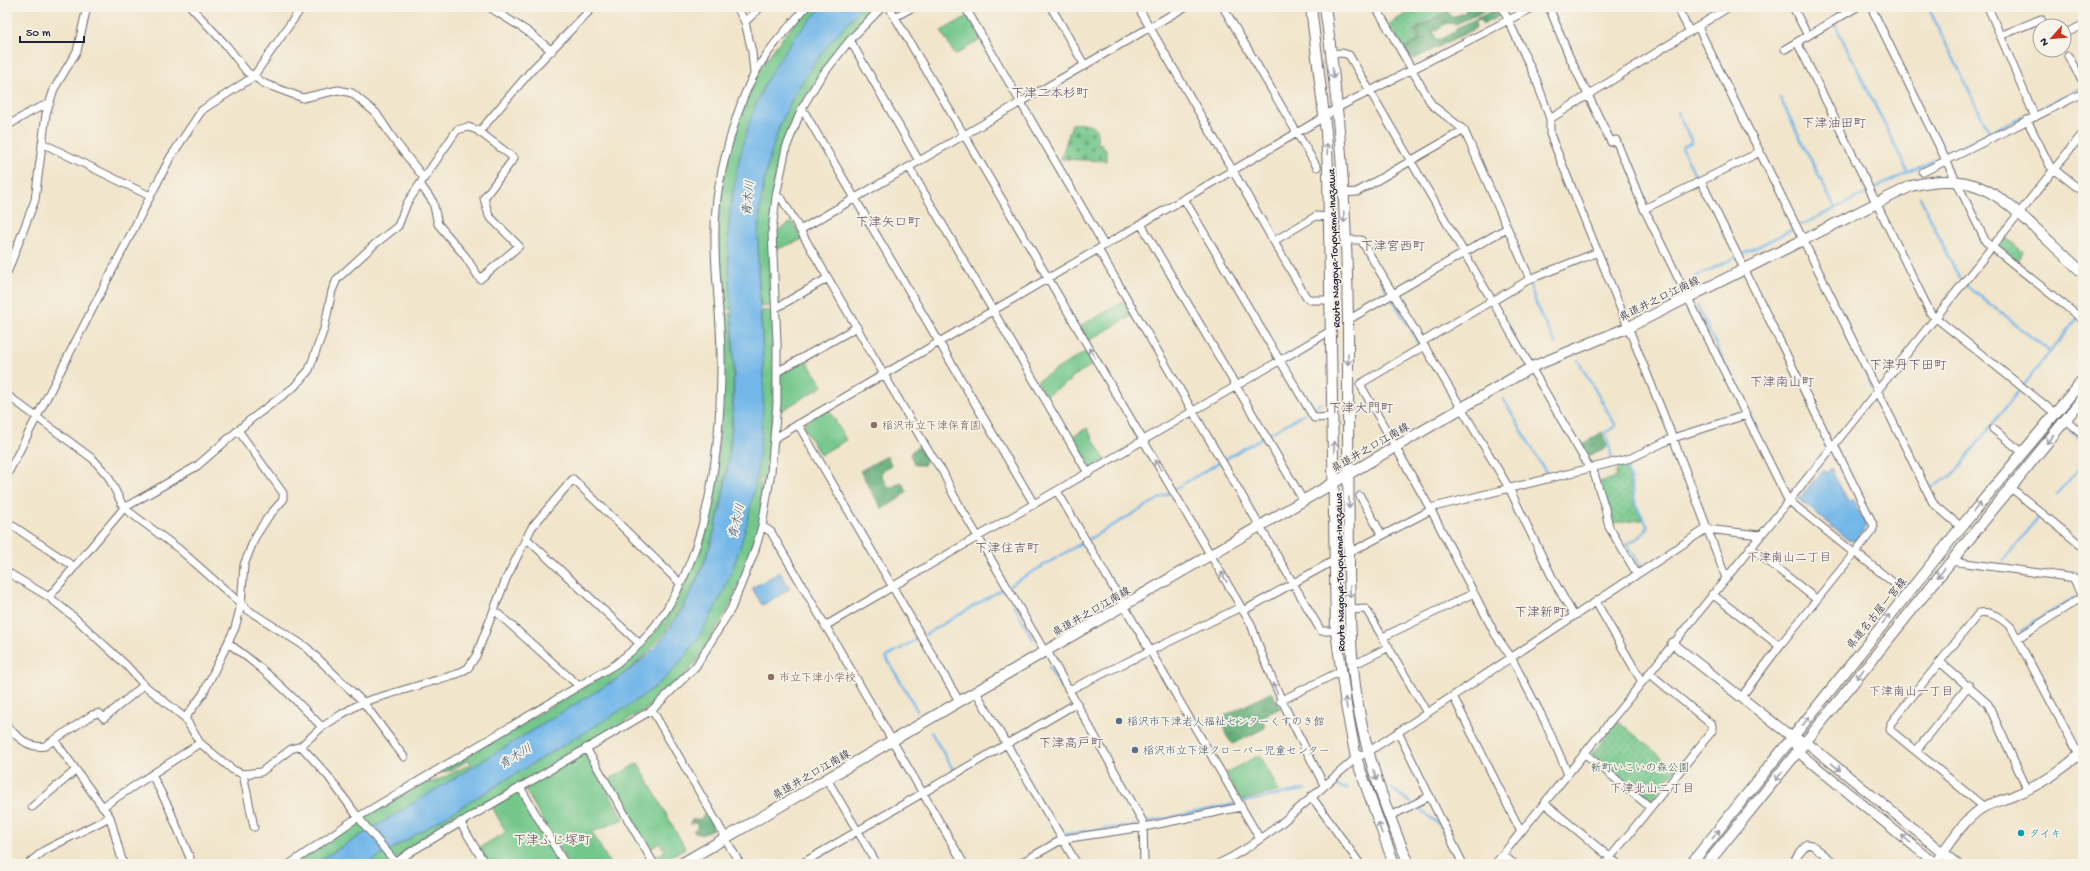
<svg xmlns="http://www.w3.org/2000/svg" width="2090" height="871" font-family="'Gochi Hand','Klee One',sans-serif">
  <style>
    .grass { fill: #73c78b; stroke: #4a7463 }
    .forest { fill: url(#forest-crowns); stroke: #406759 }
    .cemetery { fill: url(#cemetery-stones); stroke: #4a7463 }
    .park { fill: url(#park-dots); stroke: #4a7463 }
    .water { fill: #73b7e9; stroke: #4a6c92 }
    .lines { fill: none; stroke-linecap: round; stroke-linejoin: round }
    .stream { stroke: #73b7e9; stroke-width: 2.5 }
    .minor-casing { stroke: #6a666d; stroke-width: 9 }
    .tertiary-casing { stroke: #6a666d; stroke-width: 11 }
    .secondary-casing { stroke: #6a666d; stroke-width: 12 }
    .minor { stroke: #fff; stroke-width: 7 }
    .tertiary { stroke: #fff; stroke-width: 9 }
    .secondary { stroke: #fff; stroke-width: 10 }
    .oneway { stroke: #9c9ca7 }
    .education-dot { fill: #8d6e63; stroke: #f7f3e8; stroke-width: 1.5 }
    .service-dot { fill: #5c6f8a; stroke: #f7f3e8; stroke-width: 1.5 }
    .culture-dot { fill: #0f9aa8; stroke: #f7f3e8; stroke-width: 1.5 }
    .labels { text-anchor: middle; stroke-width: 3.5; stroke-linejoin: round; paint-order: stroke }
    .street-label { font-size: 11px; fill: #22223b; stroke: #f7f3e8 }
    .education-label { font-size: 11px; fill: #785e54; stroke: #f7f3e8; text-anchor: start }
    .service-label { font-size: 11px; fill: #4e5e75; stroke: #f7f3e8; text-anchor: start }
    .park-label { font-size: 11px; fill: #3e5c57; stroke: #f7f3e8 }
    .culture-label { font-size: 11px; fill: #0d838f; stroke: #f7f3e8; text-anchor: start }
    .water-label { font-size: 12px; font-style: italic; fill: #3e5678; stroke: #f7f3e8 }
    .neighbourhood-label { font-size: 12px; fill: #634f65; stroke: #f7f3e8 }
    .quarter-label { font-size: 13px; fill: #634f65; stroke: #f7f3e8 }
  </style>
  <defs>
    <pattern id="forest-crowns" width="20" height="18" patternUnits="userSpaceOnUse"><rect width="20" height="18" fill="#5eac77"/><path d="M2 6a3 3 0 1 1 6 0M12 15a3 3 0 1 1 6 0" fill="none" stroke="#4d8c63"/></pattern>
    <pattern id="cemetery-stones" width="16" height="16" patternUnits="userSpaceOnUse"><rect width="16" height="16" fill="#73c78b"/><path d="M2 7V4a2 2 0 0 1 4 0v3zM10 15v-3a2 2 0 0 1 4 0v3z" fill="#5ea173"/></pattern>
    <pattern id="park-dots" width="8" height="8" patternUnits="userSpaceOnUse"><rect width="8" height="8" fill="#73c78b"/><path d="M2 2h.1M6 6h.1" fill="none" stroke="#5ea173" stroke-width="1.8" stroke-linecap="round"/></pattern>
  </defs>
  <rect width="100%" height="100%" fill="#f7f3e8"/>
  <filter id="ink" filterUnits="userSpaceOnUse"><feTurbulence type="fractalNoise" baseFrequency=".025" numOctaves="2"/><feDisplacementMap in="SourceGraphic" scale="8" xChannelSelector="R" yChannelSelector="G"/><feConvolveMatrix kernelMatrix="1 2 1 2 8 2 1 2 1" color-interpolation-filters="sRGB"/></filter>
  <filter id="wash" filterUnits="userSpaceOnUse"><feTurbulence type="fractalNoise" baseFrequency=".012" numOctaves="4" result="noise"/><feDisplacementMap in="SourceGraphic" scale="16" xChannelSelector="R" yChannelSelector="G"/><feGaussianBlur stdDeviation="0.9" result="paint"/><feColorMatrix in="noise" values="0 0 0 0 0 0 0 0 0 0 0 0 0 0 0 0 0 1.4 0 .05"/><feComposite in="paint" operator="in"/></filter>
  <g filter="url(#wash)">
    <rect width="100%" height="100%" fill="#f1e5cb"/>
    <path class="grass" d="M810 7H822L790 45 770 76 730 215 729 248 732 309 721 310C720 275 716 240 720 206 725 163 737 116 756 77 766 56 793 24 810 7Z
      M862 7H877L843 43 802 102 790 126 777 174 773 195V306L761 307C760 288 757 269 758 249 758 185 775 118 812 65 826 44 844 25 862 7Z
      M968 16 982 39 955 55 941 31Z
      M792 222 803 239 775 250V232Z
      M2004 236 2023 252 2015 263 1998 249 1997 245Z
      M1125 301 1133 315 1088 341 1079 327Z
      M773 310C774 376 775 438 763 502V478L760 477 761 517 752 552 729 608 695 664 678 682 651 706 387 864H367L628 706C647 693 667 679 681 661 759 564 767 430 761 311Z
      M732 313C737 441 730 593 620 677L314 864H295L358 821 421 784 436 781 471 764 469 760 451 770 437 774 621 665C629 658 639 651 646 643 687 596 713 521 718 459 722 411 720 362 721 314Z
      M1087 351 1094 364 1069 379 1070 381 1045 396 1037 381Z
      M805 359 823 386 779 412 780 375 783 372Z
      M829 409 846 440 820 455 803 426 804 423Z
      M1087 428 1105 460 1090 469 1087 468 1070 438Z
      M582 753 586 754 624 819 592 832 610 864H568L526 791V787Z
      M1260 755 1279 791 1242 800 1240 799 1225 773Z
      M638 763 685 848 659 863 653 858 665 851 660 843 649 850 608 780Z
      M517 793H521L562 864H488L479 848 506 832 492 807Z"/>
    <path class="forest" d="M1465 7H1494L1456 24 1447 23 1433 32 1436 39H1441L1456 31V28L1495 10 1500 16 1483 24 1480 19 1475 21 1476 28 1414 59 1409 57 1405 49 1420 40 1416 30 1448 12 1452 18 1466 12Z
      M1602 432 1607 447 1586 457 1580 446Z
      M918 447 924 451 927 458 924 465H915L910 455 912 451Z
      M885 457H888L891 465 884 469 881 474 887 486 892 487 902 482 907 491 899 499 882 509 860 471Z
      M1272 692 1280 708 1262 717 1265 728 1233 744C1225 737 1222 726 1224 716Z
      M705 814 709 815 714 828 702 835 693 831 697 827V823L690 824 691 820 701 819Z"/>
    <path class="cemetery" d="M1084 123 1096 128 1098 144H1102L1103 149H1106V161L1061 159 1072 124Z"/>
    <path class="park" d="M1418 7H1455L1414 30 1419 40 1403 49 1389 24Z
      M1625 461 1635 505 1643 520 1612 523 1600 482 1617 477 1615 472 1619 470 1617 464Z
      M1618 721 1676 769 1651 801H1646L1591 755Z"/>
    <path class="water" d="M822 7H862C823 48 789 91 773 146 763 178 758 215 758 249 757 286 762 324 763 361 766 463 747 579 681 661 667 679 647 693 628 706L367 864H314L620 677C633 668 645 658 656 646 720 572 734 461 734 367 734 316 725 264 730 213 735 175 743 135 758 99 772 65 797 33 822 7Z
      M1831 468 1848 502 1853 500 1866 526 1856 541 1848 540 1799 499 1823 470 1827 473Z
      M780 572 790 589 762 605 752 588Z"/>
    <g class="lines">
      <path class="stream" d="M1928 7 1990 133
        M1835 24 1908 172
        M1780 98 1835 208
        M2035 111 2083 87
        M1677 112 1692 142 1682 147 1697 179
        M1947 153 2030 113
        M1874 189 1942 156
        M1920 197 1959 278
        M1801 225 1869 192
        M1151 249 1176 291
        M1741 255 1795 228
        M1380 279 1389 294
        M1689 280 1736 257
        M1529 283 1540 314 1556 344
        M1966 285 2050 352 2077 319
        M1392 299 1407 324
        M1697 306 1756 427
        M1411 330 1419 345 1418 346
        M1847 336 1872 387
        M1578 360 1616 426 1606 432 1612 459
        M2024 385 2050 352
        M1503 398 1548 476
        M1312 409 1321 403
        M1993 423 2020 389
        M2072 431 2083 440
        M1269 434 1307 412
        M1224 460 1263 437
        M1626 462 1636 505 1648 527 1640 537 1627 544 1641 566
        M1931 487 1951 477 1991 426
        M1175 489 1218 463
        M2057 495 2083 463
        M1089 539 1169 493
        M2004 560 2040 516
        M1010 585 1082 543
        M1013 604 1033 639
        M2021 631 2074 598
        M925 635 1004 588 1005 590
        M1049 667 1062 689
        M917 710 886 657 919 638
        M931 732 954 771
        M1335 784 1342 788H1348
        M1391 788 1411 803
        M1244 802 1306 789
        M1416 807 1439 824 1455 855
        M1148 822 1235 804
        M1064 834 1136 825
        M1050 843 1058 838"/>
    </g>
  </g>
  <g filter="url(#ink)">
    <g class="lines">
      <defs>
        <path id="minor" d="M191 7 226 45 247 72 265 84 303 98 338 90 352 93 376 113 394 140 424 178
          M489 7 527 31 552 51
          M737 7 745 22 752 52 754 74
          M889 7 1251 624C1270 681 1297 732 1324 785
          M965 7 1104 245
          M1051 7 1085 66
          M1138 7 1306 297 1311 300H1331
          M1223 7 1317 167
          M1376 7 1432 105 1464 130 1530 279
          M1502 7 1536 79 1550 119V134L1673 438 1726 578
          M1549 7 1569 56 1611 142 1616 140 1644 209 1788 500 1854 553
          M1677 7 1690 32
          M1793 7 1808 36
          M1871 7 1986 242 2083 320
          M1988 7 2035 117
          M895 17 913 7
          M745 22 761 7
          M1698 27 1933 503 1961 527
          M2064 34 2083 25
          M2000 36 2041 19 2044 26
          M850 40 919 161
          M1797 42 1931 314 2056 414
          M1785 49 1857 7
          M1331 54 1342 53 1349 55 1589 467
          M2068 56 2083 82
          M802 108 1034 504
          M1550 119 1729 7
          M2027 120 2050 166 2083 192
          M7 126 32 111 50 103
          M479 132 530 72 593 7
          M42 143 150 196
          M909 167 1088 473
          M1923 172 2083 93
          M1701 181 1832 447
          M1343 193 1357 192 1464 130
          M776 196 782 199 929 452 943 472 953 494 1045 652
          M1184 199 1314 418 1333 417
          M1644 209 1760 152
          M1141 224 1303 500
          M800 230 1185 7
          M1345 240H1361L1509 488 1554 581 1574 616
          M1274 241 1316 216 1329 217
          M1098 249 1321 631H1336
          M7 273 35 200 46 114 54 89 77 51 87 7
          M1493 301 1530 279 1598 252
          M776 308 828 278
          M1348 320 1507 228
          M1422 342 1493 300
          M1424 346 1360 384 1431 510 1495 634 1511 657 1545 722 1568 774
          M777 372 857 327
          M7 395 93 459 108 476 124 508 179 549 248 610 306 647 363 702 404 757
          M2066 420 2083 434
          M798 424 959 701
          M1993 429 2022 452
          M775 438 1324 117 1337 108 1534 7
          M1592 467 1605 508 1609 527 1637 574
          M7 475 170 158 202 110 253 77 302 7
          M2010 487 2083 547
          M1057 491 1260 839
          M1360 496 1382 535
          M1430 508 1631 458 1673 438 1746 415
          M7 522 73 566
          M762 526 771 532 964 864
          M526 538 640 644
          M1750 547 1816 599
          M1855 552 1900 588
          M1349 553 1431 510
          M1951 561 2083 579
          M7 572 49 597 75 618 126 665 144 685 185 718 200 743 102 807
          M1712 594 1777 644H1781L1872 531 1874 526 1834 445
          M49 597 124 508 197 466 250 420 294 387 309 370 324 329 332 291 337 279 375 244 398 226 407 203 457 130 468 127 477 130 514 158 484 198 489 216 519 246 480 279 465 256 438 224 433 202 420 184
          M1596 602 1642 682
          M494 610 579 686
          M1350 610 1366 609 1427 713
          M1243 611 1335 560
          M825 626 1332 330
          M1383 637 1474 593
          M2018 638 2082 597 2073 577
          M228 643C265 669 291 695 322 727
          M1047 651 1143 822 1144 864
          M1940 662 1988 704 2027 789
          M1353 665 1389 647
          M1069 690 1241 607
          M976 692 1077 864
          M1745 692 1781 644
          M1453 696 1521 832
          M1280 701 1341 671
          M652 710 726 838
          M185 718 203 694 235 628 241 605 244 565 255 537 268 517 283 500V493L238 430
          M7 727C19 737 28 749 45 746L92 715 99 713 104 718 144 685
          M1398 732 1463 864
          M55 741 110 817 123 864
          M200 743 233 770 243 774 261 772 291 749 301 746 322 727 342 714 363 702 457 674 468 668 476 656 506 579 532 527 573 479 680 583
          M301 746 328 776 358 817 397 864
          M586 748 654 864
          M1916 751 1969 685
          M1584 753 1650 807
          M243 774 254 827
          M152 775 169 808 190 858
          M827 779 877 864
          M520 787 565 864
          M1311 796 1360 864
          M1544 803 1618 864
          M32 807 76 770
          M1984 807 1890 730 1891 723 1979 613C1991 610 2002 619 2011 627L2079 755
          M1389 817 1430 796
          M460 822 485 864
          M725 838 740 864
          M1503 855 1514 864
          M28 864 45 850 110 817
          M290 864 358 817 616 664C626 655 637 648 645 638 710 565 722 444 721 351 720 303 712 256 716 208 719 173 737 105 754 75 767 50 788 28 806 7
          M394 864 412 851 652 710 696 666 731 609 754 553 762 526 771 472 777 404V342L772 232 776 196 786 148 802 108 820 78 850 40 882 7
          M801 864 1077 703
          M1019 864 1063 839 1144 827 1241 807
          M1218 864C1268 841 1314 794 1356 758L1368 752 1706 529 1760 535
          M1495 864 1834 445 2083 133
          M1605 864 1712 731V725L1649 673
          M1791 864 1807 844 1812 845 1836 864"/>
        <path id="tertiary" d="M1672 643 1793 738 1806 742 1957 864
          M1793 738 1798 752 1936 864
          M1939 857C1952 840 1966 817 1984 807 1993 802 2004 800 2013 796 2039 786 2063 770 2083 751"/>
        <path id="secondary" d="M1311 7 1326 132 1328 168 1336 631 1346 705 1356 758 1394 864
          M1325 7C1340 112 1347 218 1348 324 1348 405 1348 487 1349 568 1350 617 1350 667 1360 716 1370 767 1388 816 1409 864
          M681 864 1532 367 1629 327 1911 186C1968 171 1993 189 2034 227 2050 242 2067 258 2083 273
          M1691 864 1961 527 2083 380
          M1707 864 2083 398"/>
      </defs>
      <use href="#minor" class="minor-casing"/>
      <use href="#tertiary" class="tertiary-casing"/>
      <use href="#secondary" class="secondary-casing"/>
      <use href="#minor" class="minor"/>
      <use href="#tertiary" class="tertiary"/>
      <use href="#secondary" class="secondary"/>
    </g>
    <defs><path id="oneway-shaft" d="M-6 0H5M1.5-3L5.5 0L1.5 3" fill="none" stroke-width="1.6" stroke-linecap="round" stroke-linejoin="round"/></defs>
    <g class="oneway">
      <use href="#oneway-shaft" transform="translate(1333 73) rotate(84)"/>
      <use href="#oneway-shaft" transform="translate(1327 149) rotate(-94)"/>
      <use href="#oneway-shaft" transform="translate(1344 217) rotate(87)"/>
      <use href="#oneway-shaft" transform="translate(1092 353) rotate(-121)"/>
      <use href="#oneway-shaft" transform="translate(1348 359) rotate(90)"/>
      <use href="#oneway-shaft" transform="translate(2050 439) rotate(129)"/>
      <use href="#oneway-shaft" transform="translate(1334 447) rotate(-91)"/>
      <use href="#oneway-shaft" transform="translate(1158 465) rotate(-121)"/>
      <use href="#oneway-shaft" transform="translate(1349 503) rotate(89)"/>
      <use href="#oneway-shaft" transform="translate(1977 507) rotate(-51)"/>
      <use href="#oneway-shaft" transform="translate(1941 573) rotate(129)"/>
      <use href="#oneway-shaft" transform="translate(1224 577) rotate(-119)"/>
      <use href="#oneway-shaft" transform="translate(1350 592) rotate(89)"/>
      <use href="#oneway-shaft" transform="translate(1886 619) rotate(-51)"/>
      <use href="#oneway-shaft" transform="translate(1860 674) rotate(129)"/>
      <use href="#oneway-shaft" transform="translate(1275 688) rotate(-114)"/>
      <use href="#oneway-shaft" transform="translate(1346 703) rotate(-99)"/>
      <use href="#oneway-shaft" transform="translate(1806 721) rotate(-52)"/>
      <use href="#oneway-shaft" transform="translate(1836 767) rotate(39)"/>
      <use href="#oneway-shaft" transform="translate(1375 775) rotate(72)"/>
      <use href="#oneway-shaft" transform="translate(1779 776) rotate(129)"/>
      <use href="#oneway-shaft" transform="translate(1380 828) rotate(-109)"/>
      <use href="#oneway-shaft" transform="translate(1716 834) rotate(-51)"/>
      <use href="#oneway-shaft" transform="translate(1906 839) rotate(-141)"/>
    </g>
  </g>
  <g class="education-dot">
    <circle cx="874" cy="425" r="4"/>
    <circle cx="771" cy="677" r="4"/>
  </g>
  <g class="service-dot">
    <circle cx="1119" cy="721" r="4"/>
    <circle cx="1135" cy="750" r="4"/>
  </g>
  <circle class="culture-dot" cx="2021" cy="833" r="4"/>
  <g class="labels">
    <g class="street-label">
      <text transform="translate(1333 248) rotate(-92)" y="4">Route Nagoya-Toyoyama-Inazawa</text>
      <text transform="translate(1659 298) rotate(-26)" y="4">県道井之口江南線</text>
      <text transform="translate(1370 447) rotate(-30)" y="4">県道井之口江南線</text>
      <text transform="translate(1339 572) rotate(-91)" y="4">Route Nagoya-Toyoyama-Inazawa</text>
      <text transform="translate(1091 611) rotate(-30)" y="4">県道井之口江南線</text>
      <text transform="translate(1876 613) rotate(-51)" y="4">県道名古屋一宮線</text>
      <text transform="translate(811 774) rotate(-30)" y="4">県道井之口江南線</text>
    </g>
    <g class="education-label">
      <text x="882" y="429">稲沢市立下津保育園</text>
      <text x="779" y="681">市立下津小学校</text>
    </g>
    <g class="service-label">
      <text x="1127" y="725">稲沢市下津老人福祉センターくすのき館</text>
      <text x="1143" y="754">稲沢市立下津クローバー児童センター</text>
    </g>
    <g class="park-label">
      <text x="1640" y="771">新町いこいの森公園</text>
    </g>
    <g class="culture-label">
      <text x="2029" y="837">タイキ</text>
    </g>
    <g class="water-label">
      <text transform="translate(748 198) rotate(-84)" y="4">青木川</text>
      <text transform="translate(736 521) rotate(-76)" y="4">青木川</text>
      <text transform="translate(515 756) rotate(-31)" y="4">青木川</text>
    </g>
    <g class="neighbourhood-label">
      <text x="1789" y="561">下津南山二丁目</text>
      <text x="1911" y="695">下津南山一丁目</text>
      <text x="1652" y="792">下津北山二丁目</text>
    </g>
    <g class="quarter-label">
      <text x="1050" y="97">下津二本杉町</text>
      <text x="1834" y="127">下津油田町</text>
      <text x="888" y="226">下津矢口町</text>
      <text x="1393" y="250">下津宮西町</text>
      <text x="1908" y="369">下津丹下田町</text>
      <text x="1782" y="386">下津南山町</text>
      <text x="1361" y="412">下津大門町</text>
      <text x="1007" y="552">下津住吉町</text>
      <text x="1540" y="616">下津新町</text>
      <text x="1071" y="747">下津高戸町</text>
      <text x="552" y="844">下津ふじ塚町</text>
    </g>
  </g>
  <rect width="2090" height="871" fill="none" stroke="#f7f3e8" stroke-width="24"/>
  <g transform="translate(2052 38) rotate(243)"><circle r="19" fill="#f7f3e8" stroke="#a29fa3"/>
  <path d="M0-3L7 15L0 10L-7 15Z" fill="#c8321e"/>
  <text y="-6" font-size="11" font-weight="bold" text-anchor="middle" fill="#22223b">N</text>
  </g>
  <path d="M20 36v6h64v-6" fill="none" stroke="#22223b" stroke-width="2"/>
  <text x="26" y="36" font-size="12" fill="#22223b" stroke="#f7f3e8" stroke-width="3" paint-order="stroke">50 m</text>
</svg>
